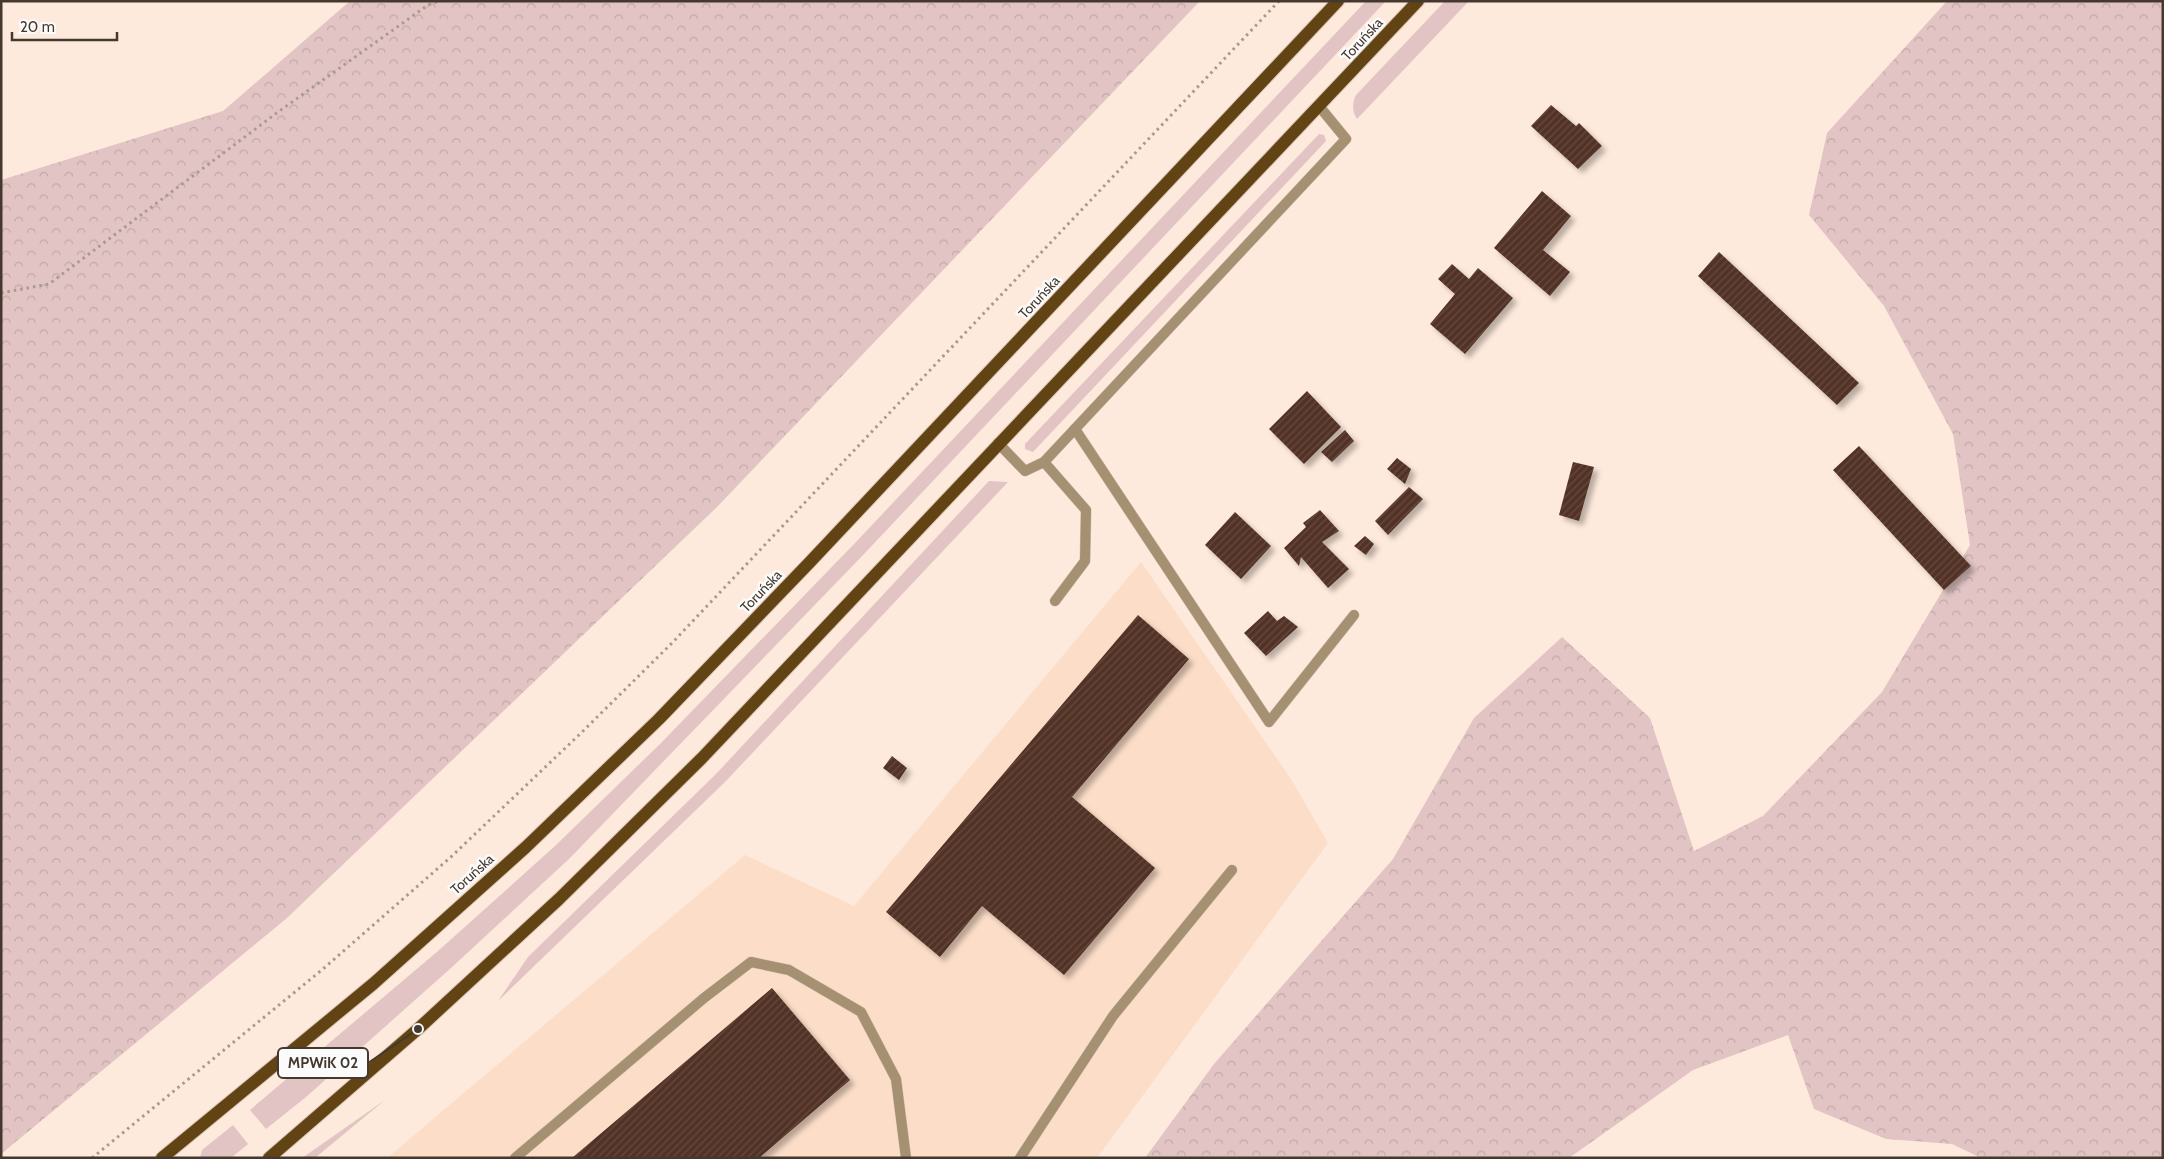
<svg xmlns="http://www.w3.org/2000/svg" width="2164" height="1159" font-family="Cabin,sans-serif">
  <style>
    .built { fill: #fcddc7 }
    .grass { fill: #e1c4c3 }
    .forest { fill: url(#forest-crowns) }
    .building { fill: url(#building-hatch); filter: url(#shadow) }
    .lines { fill: none; stroke-linecap: round; stroke-linejoin: round }
    .service-casing { stroke: #d9c6b9; stroke-width: 11 }
    .minor-casing { stroke: #d9c6b9; stroke-width: 11 }
    .primary-casing { stroke: #d9c6b9; stroke-width: 14 }
    .path { stroke: #aa9a8e; stroke-width: 3; stroke-dasharray: 2.5 4; stroke-linecap: butt }
    .service { stroke: #a69072; stroke-width: 10 }
    .minor { stroke: #a69072; stroke-width: 10 }
    .primary { stroke: #624414; stroke-width: 12 }
    .labels { text-anchor: middle; stroke-width: 5; stroke-linejoin: round; paint-order: stroke }
    .street-label { font-size: 14px; fill: #44382f; stroke: #fbfbfb }
    .leader { fill: none; stroke: #44382f; stroke-width: 2 }
    .callout-dot { fill: #44382f; stroke: #fbfbfb; stroke-width: 2 }
    .callout { fill: #fbfbfb; stroke: #44382f; stroke-width: 2 }
    .callout-label { font-size: 15px; text-anchor: middle; font-weight: bold; fill: #44382f }
  </style>
  <defs>
    <pattern id="forest-crowns" width="20" height="18" patternUnits="userSpaceOnUse" patternTransform="scale(1.25)"><rect width="20" height="18" fill="#e1c4c3"/><path d="M2 6a3 3 0 1 1 6 0M12 15a3 3 0 1 1 6 0" fill="none" stroke="#c2a9a8"/></pattern>
    <pattern id="building-hatch" width="6" height="6" patternUnits="userSpaceOnUse" patternTransform="scale(1.25)"><rect width="6" height="6" fill="#533328"/><path d="M-1 1l2-2M0 6l6-6M5 7l2-2" fill="none" stroke="#64493f"/></pattern>
    <filter id="shadow"><feDropShadow dx="4.5" dy="4.5" stdDeviation="2.5" flood-color="#0004"/></filter>
  </defs>
  <rect width="100%" height="100%" fill="#feeadc"/>
  <path class="built" d="M1141 562 1291 779 1328 843 1097 1158H387L745 855 854 906Z"/>
  <path class="grass" d="M1366 1H1386L864 554 569 859 451 968 306 1097 266 1129 250 1110 438 951 555 846 661 743 856 542Z
    M1445 1H1469L1357 119C1352 112 1352 102 1356 95Z
    M1319 134 1324 135 1326 141 1033 452 1025 449V444Z
    M989 481 1008 482 725 782 498 1001 528 957 716 774Z
    M385 1100 315 1158H302Z
    M233 1125 248 1144 231 1158H200L202 1150Z"/>
  <path class="forest" d="M350 1H1200L717 507 287 918 1 1154V180L223 111Z
    M1947 1H2163V1158H1981L1952 1144 1886 1139 1814 1109 1788 1035 1693 1070 1569 1158H1145L1214 1064 1393 859 1474 718 1562 637 1650 718 1694 851 1763 816 1882 692 1970 545 1953 434 1884 306 1809 215 1827 133Z"/>
  <path class="building" d="M1551 105 1576 126 1579 123 1602 146 1578 169 1531 126Z
    M1542 191 1571 216 1543 250 1570 272 1550 296 1494 248Z
    M1719 252 1859 383 1837 405 1698 276Z
    M1452 264 1469 279 1478 268 1513 298 1465 354 1430 324 1455 294 1438 279Z
    M1307 391 1341 427 1304 464 1269 429Z
    M1345 430 1354 441 1332 462 1321 452Z
    M1859 446 1971 566 1944 590 1833 470Z
    M1397 458 1411 469 1405 484 1387 469Z
    M1573 462 1594 467 1579 521 1559 515Z
    M1409 487 1423 499 1388 535 1375 521Z
    M1320 510 1339 531 1322 542 1349 569 1328 588 1301 557 1299 566 1284 548 1306 527 1303 523Z
    M1235 512 1271 546 1241 579 1205 545Z
    M1365 536 1374 544 1366 555 1354 546Z
    M1268 611 1277 621 1284 616 1298 627 1266 656 1244 633Z
    M1138 615 1189 659 1072 797 1155 868 1064 975 982 906 940 957 886 912Z
    M892 756 907 768 899 780 883 768Z
    M772 988 850 1080 759 1158H572Z"/>
  <g class="lines">
    <defs>
      <path id="service" d="M1075 429 1269 722 1354 615
        M1044 462 1086 510 1085 561 1055 601
        M515 1158 704 998 751 962 789 970 861 1012 896 1079 906 1158
        M1020 1158 1113 1016 1232 870"/>
      <path id="minor" d="M998 443 1025 471 1044 462 1346 139 1319 106"/>
      <path id="primary" d="M162 1158 373 984 526 847 659 719 810 562 1338 1
        M269 1158 418 1029 559 899 702 758 1418 1"/>
    </defs>
    <use href="#service" class="service-casing"/>
    <use href="#minor" class="minor-casing"/>
    <use href="#primary" class="primary-casing"/>
    <path class="path" d="M1 293 49 284 278 112 428 5 439 1
      M92 1158 323 969 452 856 580 734 673 642 1279 1"/>
    <use href="#service" class="service"/>
    <use href="#minor" class="minor"/>
    <use href="#primary" class="primary"/>
  </g>
  <g class="labels">
    <g class="street-label">
      <text transform="translate(1362 39) rotate(-47)" y="5">Toruńska</text>
      <text transform="translate(1039 297) rotate(-47)" y="5">Toruńska</text>
      <text transform="translate(761 591) rotate(-46)" y="5">Toruńska</text>
      <text transform="translate(472 874) rotate(-42)" y="5">Toruńska</text>
    </g>
  </g>
  <path class="leader" d="M418 1029L368 1063"/>
  <circle class="callout-dot" cx="418" cy="1029" r="5"/>
  <rect class="callout" x="278" y="1048" width="90" height="30" rx="5"/>
  <g class="callout-label">
    <text x="323" y="1068">MPWiK 02</text>
  </g>
  <rect width="2164" height="1159" fill="none" stroke="#44382f" stroke-width="5"/>
  <path d="M12 32v8h105v-8" fill="none" stroke="#44382f" stroke-width="2.5"/>
  <text x="20" y="32" font-size="15" fill="#44382f" stroke="#fbfbfb" stroke-width="4" paint-order="stroke">20 m</text>
</svg>
